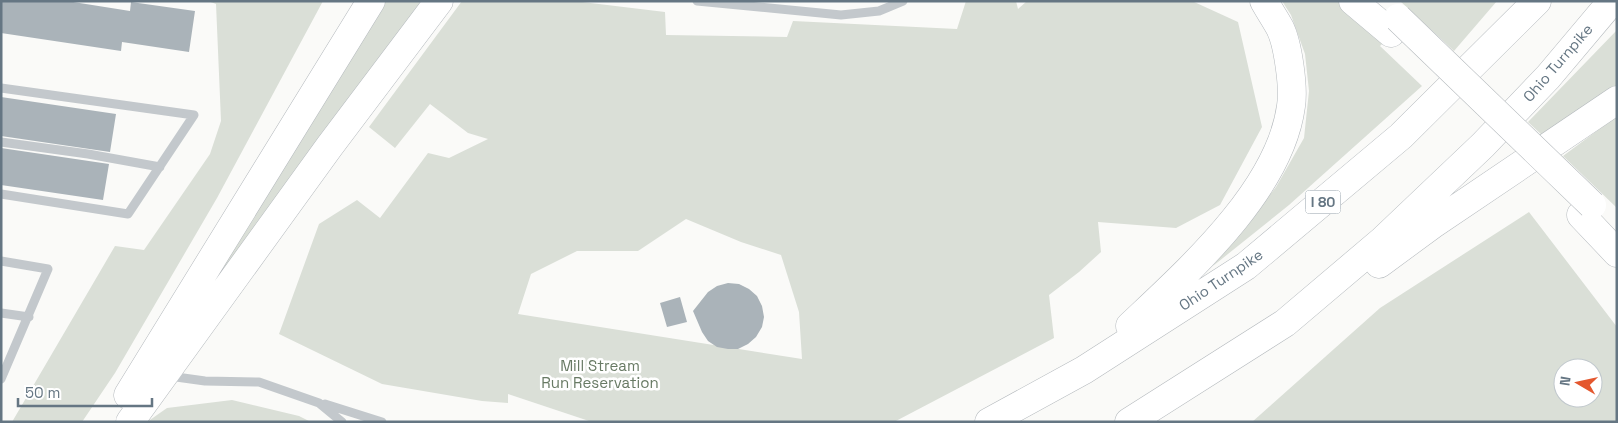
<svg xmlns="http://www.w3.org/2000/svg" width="1618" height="423" font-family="'Space Grotesk',sans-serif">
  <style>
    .green { fill: #dadfd7; fill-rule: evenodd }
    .building { fill: #aab3b9 }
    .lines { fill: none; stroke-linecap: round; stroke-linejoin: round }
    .highway-casing { stroke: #b4b9bd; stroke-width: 29 }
    .lane { stroke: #c3c8cc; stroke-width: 9 }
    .highway { stroke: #fff; stroke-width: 28 }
    .highway-bridge-casing { stroke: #b4b9bd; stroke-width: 29; stroke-linecap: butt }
    .highway-bridge { stroke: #fff; stroke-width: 28 }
    .labels { text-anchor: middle; stroke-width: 5; stroke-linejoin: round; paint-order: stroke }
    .shield { fill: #fff; stroke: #939fa8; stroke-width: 1 }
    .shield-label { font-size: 14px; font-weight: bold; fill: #657683 }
    .street-label { font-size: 15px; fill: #657683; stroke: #fff }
    .park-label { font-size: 15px; fill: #687a64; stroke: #fff }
  </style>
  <rect width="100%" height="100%" fill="#fafaf8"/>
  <path class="green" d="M208 1H323L217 198 115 373 82 422H12L115 246 144 250 210 154 221 121 216 4Z
    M381 1H426L220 285 201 292Z
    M462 1H574L665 12 666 35 787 37 793 21 957 29 966 1H1016L1018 9 1027 1H1192L1238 22 1262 127 1220 205 1176 228 1098 222 1101 252 1079 272 1049 295 1054 338 894 422H592L508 394V403L482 401 382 384 279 334 319 224 357 200 380 218 428 153 449 158 488 139 468 133 430 104 395 148 369 127ZM686 219 741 242 781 255 799 312 802 359 518 314 531 274 577 251H638Z
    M1282 1H1339L1385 41 1380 46 1422 86 1289 205 1213 266 1276 187 1304 138 1309 91 1305 54 1291 15Z
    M1400 1H1497L1454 51Z
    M1617 30V86L1544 137 1528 122Z
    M1617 116V208L1563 156Z
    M1529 212 1617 327V422H1252L1380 308ZM1563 368H1593V398H1563Z
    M232 400 299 416 311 422H147L167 408Z"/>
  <path class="building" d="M1 1H67L130 11 131 2 195 11 189 52 122 42 121 51 1 33Z
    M1 97 116 114 110 152 1 136Z
    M1 148 109 164 103 200 1 185Z
    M728 283 739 284 749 289 757 296 762 306 764 317 762 327 756 337 748 344 738 349H728L717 347 708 341 702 332 693 311 708 292 717 286Z
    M680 297 687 322 667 327 660 303Z"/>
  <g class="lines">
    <defs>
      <path id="highway" d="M1353 1 1391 33
        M1581 215 1617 253
        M1379 264 1432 225 1617 100
        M1130 326C1188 271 1280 190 1291 106 1294 88 1288 44 1280 28 1275 19 1269 10 1264 1
        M128 395 371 1
        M130 422 329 147 439 1
        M989 422 1084 370 1246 266 1401 136 1537 1
        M1129 422 1285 323 1383 240 1483 145 1548 77 1612 1"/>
    </defs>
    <use href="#highway" class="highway-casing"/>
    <path class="lane" d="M697 1 841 15 879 11 903 1
      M1 88 194 115 128 214 1 194
      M1 142 88 154 160 167
      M1 261 48 269 1 379
      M1 313 29 317
      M169 376 205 381 259 382 319 403 342 422
      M325 404 382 422"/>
    <use href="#highway" class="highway"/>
    <defs>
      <path id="highway-bridge" d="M1398 18 1592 205"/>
    </defs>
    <use href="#highway-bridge" class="highway-bridge-casing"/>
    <use href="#highway-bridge" class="highway-bridge"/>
  </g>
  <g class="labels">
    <rect class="shield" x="1305.5" y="190.5" width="35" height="23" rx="4"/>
    <g class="shield-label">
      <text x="1323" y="207">I 80</text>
    </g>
    <g class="street-label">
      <text transform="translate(1558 63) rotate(-49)" y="5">Ohio Turnpike</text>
      <text transform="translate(1221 280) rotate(-34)" y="5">Ohio Turnpike</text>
    </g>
    <g class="park-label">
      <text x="600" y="371">Mill Stream<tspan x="600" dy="17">Run Reservation</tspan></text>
    </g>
  </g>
  <rect width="1618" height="423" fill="none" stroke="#657683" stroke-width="5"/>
  <g transform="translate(1578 383) rotate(279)"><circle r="24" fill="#ffffff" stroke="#c1c8cd"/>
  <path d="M0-4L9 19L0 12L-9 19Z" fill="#e4572e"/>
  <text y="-8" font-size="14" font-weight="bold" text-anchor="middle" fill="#657683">N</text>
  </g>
  <path d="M18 398v8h134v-8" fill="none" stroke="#657683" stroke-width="2.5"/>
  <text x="25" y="398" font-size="15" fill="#657683" stroke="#ffffff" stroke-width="4" paint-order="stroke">50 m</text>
</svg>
